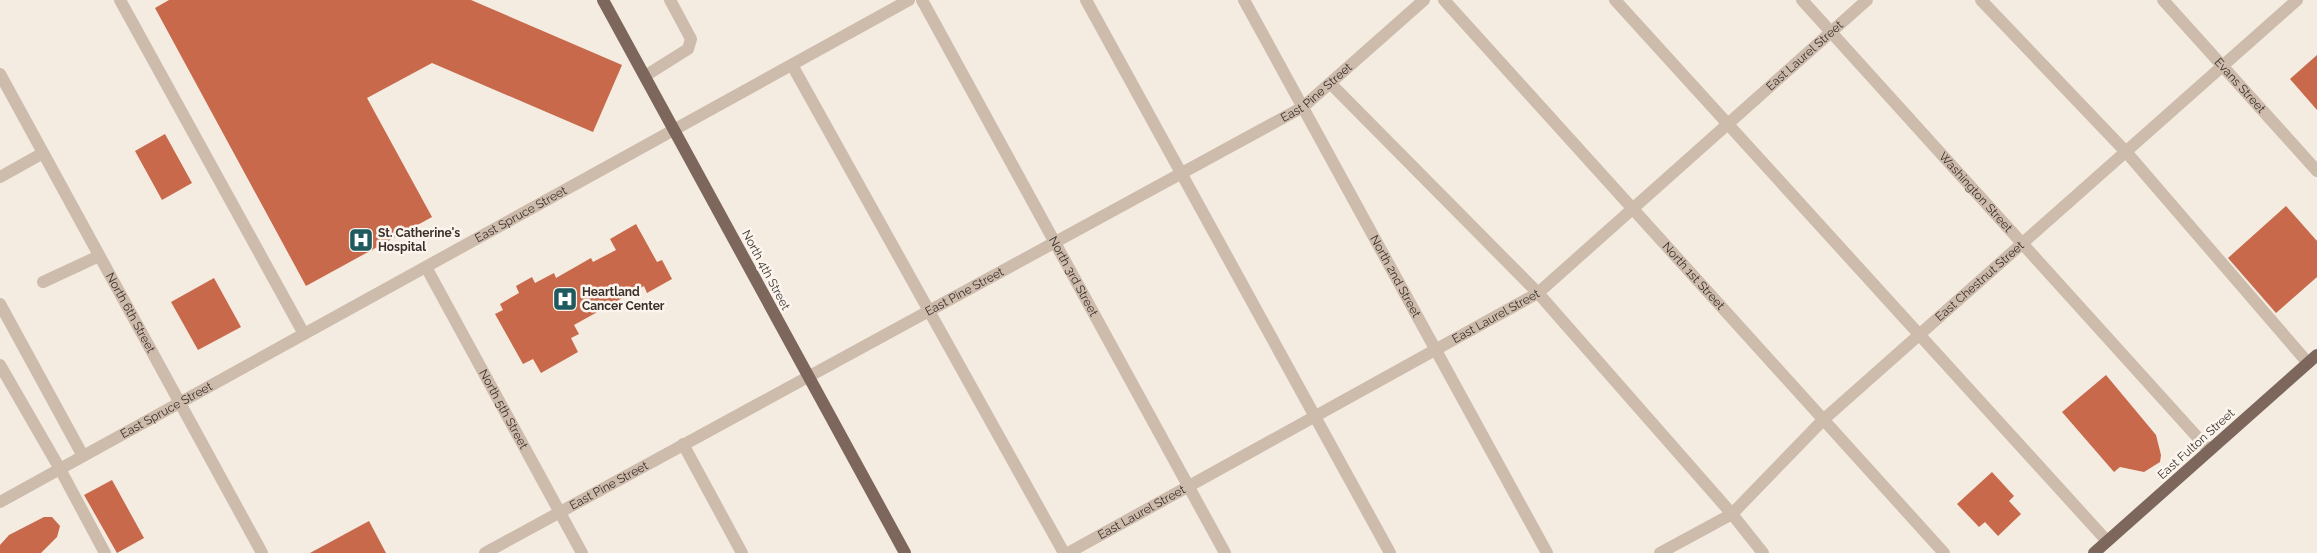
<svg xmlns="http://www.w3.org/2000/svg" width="2317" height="553" font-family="Raleway,sans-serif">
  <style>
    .building { fill: #c8694b }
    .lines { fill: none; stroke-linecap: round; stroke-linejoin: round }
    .minor { stroke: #cdbbac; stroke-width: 12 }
    .major { stroke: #7d675c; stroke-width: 12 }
    .labels { text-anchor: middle; stroke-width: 5; stroke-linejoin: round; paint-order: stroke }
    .street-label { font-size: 12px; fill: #3b302b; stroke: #fbf5ee }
    .poi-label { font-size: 12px; font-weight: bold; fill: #3b302b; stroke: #fbf5ee; text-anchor: start }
  </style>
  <rect width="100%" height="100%" fill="#f4ebe1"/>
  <path class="building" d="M169 0H471L622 65 593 132 432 63 367 98 432 217 306 286 155 8Z
    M2317 55V110L2290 79Z
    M165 134 192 183 162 200 135 151Z
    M2286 206 2317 241V277L2276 313 2228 258Z
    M636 224 657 262 662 260 672 279 647 293 644 286 574 325 579 334 571 338 578 352 541 373 533 359 523 364 495 314 503 310 500 304 519 293 516 286 532 277 535 283 554 273 556 278 591 258 593 262 616 250 610 239Z
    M214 278 241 327 198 350 171 302Z
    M2106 375 2156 435 2161 455 2160 462 2144 472 2120 467 2114 472 2062 412Z
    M1992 472 2014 496 2009 501 2021 514 1998 536 1985 522 1979 527 1957 504Z
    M112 480 144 538 117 553 84 495Z
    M44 517H52L60 526 57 537 41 553H0V545L9 535Z
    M369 521 386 553H310Z"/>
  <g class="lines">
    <g class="minor">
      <path d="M120 0 304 334"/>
      <path id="s1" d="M922 0 1225 553"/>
      <path d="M1086 0 1390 553"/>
      <path id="s2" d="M1244 0 1547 553"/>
      <path id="s3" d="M1444 0 1944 553"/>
      <path d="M1615 0 2107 541"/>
      <path id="s4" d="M1802 0 2209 450"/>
      <path d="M1981 0 2127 153 2308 363"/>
      <path id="s5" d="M2163 0 2317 171"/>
      <path d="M792 65 1064 553"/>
      <path id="s6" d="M0 74 262 553"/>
      <path d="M645 76 688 49 691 39 670 0"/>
      <path d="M1330 83 1538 293 1732 514 1763 553"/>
      <path d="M0 177 43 153"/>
      <path id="s7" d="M426 267 582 553"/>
      <path d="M43 282 99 256"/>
      <path d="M0 304 83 456"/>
      <path d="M0 365 60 469 105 553"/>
      <path d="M683 444 742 553"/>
      <path id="s8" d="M0 502 909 0"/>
      <path id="s9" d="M485 553 1303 107 1424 0"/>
      <path id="s10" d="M1068 553 1538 293 1867 0"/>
      <path id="s11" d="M1660 553 1732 514 1823 420 2297 0"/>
    </g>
    <path class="major" d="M603 0 905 553
      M2094 553 2317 355"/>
  </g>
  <defs>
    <symbol id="hospital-square" viewBox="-11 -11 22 22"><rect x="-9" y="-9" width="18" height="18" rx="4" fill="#1f5a5e" stroke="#fbf5ee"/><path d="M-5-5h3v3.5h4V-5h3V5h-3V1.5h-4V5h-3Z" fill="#fff"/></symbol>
  </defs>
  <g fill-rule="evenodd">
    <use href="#hospital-square" x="347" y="226" width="28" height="28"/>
    <use href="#hospital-square" x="551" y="285" width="28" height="28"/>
  </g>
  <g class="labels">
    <g class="street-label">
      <text dy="4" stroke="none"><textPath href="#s10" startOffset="894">East Laurel Street</textPath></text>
      <text dy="4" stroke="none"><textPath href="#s5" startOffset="115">Evans Street</textPath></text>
      <text dy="4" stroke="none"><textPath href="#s9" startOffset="951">East Pine Street</textPath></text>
      <text dy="4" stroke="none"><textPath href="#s4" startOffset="259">Washington Street</textPath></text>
      <text dy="4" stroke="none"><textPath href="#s8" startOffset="595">East Spruce Street</textPath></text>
      <text transform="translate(766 270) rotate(62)" y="4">North 4th Street</text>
      <text dy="4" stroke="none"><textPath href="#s1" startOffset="315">North 3rd Street</textPath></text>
      <text dy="4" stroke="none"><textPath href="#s2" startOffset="315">North 2nd Street</textPath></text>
      <text dy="4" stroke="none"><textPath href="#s3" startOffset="372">North 1st Street</textPath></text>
      <text dy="4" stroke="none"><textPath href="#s11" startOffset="422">East Chestnut Street</textPath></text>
      <text dy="4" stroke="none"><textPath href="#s9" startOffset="546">East Pine Street</textPath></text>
      <text dy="4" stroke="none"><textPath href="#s6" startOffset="272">North 6th Street</textPath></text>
      <text dy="4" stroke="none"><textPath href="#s10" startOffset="489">East Laurel Street</textPath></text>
      <text dy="4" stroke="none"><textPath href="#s8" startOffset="190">East Spruce Street</textPath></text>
      <text dy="4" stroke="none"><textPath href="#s7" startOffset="162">North 5th Street</textPath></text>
      <text transform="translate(2196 444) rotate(-42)" y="4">East Fulton Street</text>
      <text dy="4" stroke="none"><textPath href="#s9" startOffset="141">East Pine Street</textPath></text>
      <text dy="4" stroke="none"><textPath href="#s10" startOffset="84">East Laurel Street</textPath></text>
    </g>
    <g class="poi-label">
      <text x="378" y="237">St. Catherine's<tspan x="378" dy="14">Hospital</tspan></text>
      <text x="582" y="296">Heartland<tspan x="582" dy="14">Cancer Center</tspan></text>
    </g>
  </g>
</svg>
